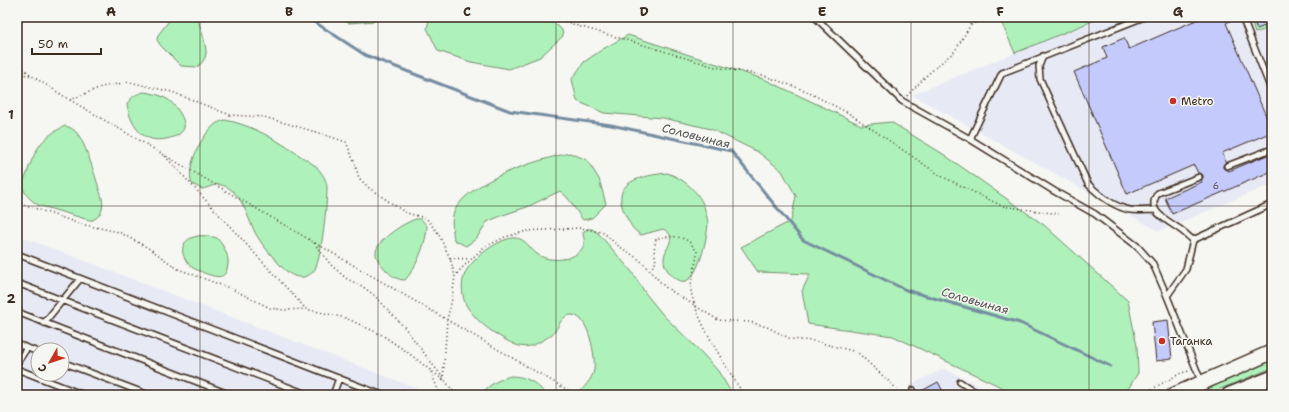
<svg xmlns="http://www.w3.org/2000/svg" width="1289" height="412" font-family="'Shantell Sans',sans-serif">
  <style>
    .built { fill: #e7e9f5; fill-rule: evenodd }
    .green { fill: #aef1ba; stroke: #748e6c }
    .lines { fill: none; stroke-linecap: round; stroke-linejoin: round }
    .stream { stroke: #758da1; stroke-width: 3 }
    .building { fill: #c4cafc; stroke: #3b2a1e }
    .lane-casing { stroke: #3b2a1e; stroke-width: 8 }
    .secondary-casing { stroke: #3b2a1e; stroke-width: 17 }
    .path { stroke: #3b2a1e; stroke-width: 1.5; stroke-dasharray: 1 3; stroke-linecap: butt }
    .lane { stroke: #f6f6f2; stroke-width: 5 }
    .secondary { stroke: #f6f6f2; stroke-width: 14 }
    .grid { fill: none; stroke: #3b2a1e; stroke-width: 1; stroke-opacity: 0.55 }
    .poi-dot { fill: #c8321e; stroke: #f6f6f2; stroke-width: 1.5 }
    .labels { text-anchor: middle; stroke-width: 3; stroke-linejoin: round; paint-order: stroke }
    .number-label { font-size: 9px; fill: #5d5256 }
    .poi-label { font-size: 11px; fill: #3b2a1e; stroke: #f6f6f2; text-anchor: start }
    .water-label { font-size: 12px; font-style: italic; fill: #535355; stroke: #f6f6f2 }
    .neatline { fill: none; stroke: #3b2a1e; stroke-width: 1.5 }
    .grid-label { font-size: 13px; text-anchor: middle; font-weight: bold; fill: #3b2a1e }
  </style>
  <rect width="100%" height="100%" fill="#f6f6f2"/>
  <filter id="ink" filterUnits="userSpaceOnUse"><feTurbulence type="fractalNoise" baseFrequency=".025" numOctaves="2"/><feDisplacementMap in="SourceGraphic" scale="8" xChannelSelector="R" yChannelSelector="G"/><feConvolveMatrix kernelMatrix="1 2 1 2 8 2 1 2 1" color-interpolation-filters="sRGB"/></filter>
  <g filter="url(#ink)">
    <path class="built" d="M1102 17H1250L1255 33 1272 27V184L1159 231 912 95Z
      M17 235 434 395H17ZM38 350H62V374H38Z
      M944 369 999 395H918L912 384Z"/>
    <path class="green" d="M172 17H197C200 26 207 46 206 54 205 60 201 64 197 67L181 66 161 46 157 40 158 35Z
      M338 17H379L375 21 349 23Z
      M430 17H538L557 25 562 30 563 36 540 57 509 69 471 62 438 51 427 28Z
      M999 17H1102L1015 53Z
      M1250 17H1272V27L1255 33Z
      M628 35 766 80 861 125 891 122 943 154 1044 225 1128 301 1137 346 1138 373 1125 394 1018 395 893 336 808 324 802 291 810 274 758 272 741 247 791 221 796 196 782 171 758 152 711 129 663 118 604 113 577 101 572 79 584 62 603 49Z
      M144 92C152 93 161 95 167 99 175 104 186 119 184 128 183 132 177 136 173 137 146 147 131 129 127 104 132 96 136 94 144 92Z
      M225 120C252 125 277 140 299 155 306 160 315 164 320 171 324 176 327 182 327 188 327 204 322 256 315 269 312 274 308 276 303 277 294 278 288 273 282 267 273 257 264 248 257 236 247 220 244 192 222 185 215 183 209 188 202 189L192 184C185 168 202 133 217 123 219 122 222 121 225 120Z
      M65 126C70 127 73 129 76 132 86 142 97 183 102 198 104 208 102 215 93 220H89L38 205C31 200 23 194 23 185 23 181 27 175 28 170 36 148 42 137 65 126Z
      M570 153 587 160 599 179 606 204 592 218 583 220C575 210 570 198 560 191L527 207 503 215 487 222 476 239 466 246 454 240C453 231 450 218 455 210 470 180 539 159 570 153Z
      M667 173C683 178 701 193 705 210 706 213 707 218 708 222 708 234 698 286 681 281 672 278 663 268 664 258 665 247 679 237 663 229L641 235C633 231 629 222 625 214 609 181 642 176 667 173Z
      M416 219H421L427 226C427 241 416 269 405 280 397 280 392 276 386 270 382 266 375 258 376 252 377 240 405 222 416 219Z
      M587 229H592L599 234 632 272 646 294 664 316 702 353 718 371 733 395H577C583 388 592 380 594 370 596 358 589 315 572 315 562 315 560 324 555 331 552 335 547 338 543 340 525 352 516 346 499 336 486 328 474 318 466 305 462 297 461 284 464 276 468 261 501 236 516 238 526 239 530 249 537 254 549 263 576 261 583 247 586 242 583 237 583 232Z
      M209 236 217 238C224 246 231 258 227 269 224 281 213 276 204 273 201 271 196 270 193 268 181 259 177 242 194 237 198 235 205 236 209 236Z
      M1272 360V368L1205 395H1184Z
      M510 376C525 376 537 382 546 395H480C490 384 496 381 510 376Z"/>
    <g class="lines">
      <path class="stream" d="M307 17 365 55 510 111 611 125 731 151 803 240 906 290 1020 323 1110 366"/>
    </g>
    <path class="building" d="M1203 17H1238L1226 23 1272 130V132L1222 153 1226 162 1223 165V168L1229 171 1272 153V171L1172 214 1165 198 1202 182 1201 180 1203 178V175L1198 173 1194 165 1127 194 1074 72 1107 58 1103 47 1124 38 1129 49Z
      M1258 17H1267L1270 24 1257 29 1253 19Z
      M1168 320 1172 359 1156 361 1152 322Z
      M938 382 945 395H919L918 393Z"/>
    <g class="lines">
      <defs>
        <path id="lane" d="M815 17 902 101 970 139 1054 191 1095 214 1137 246 1153 264 1167 296 1201 381
          M1242 17 1272 92
          M1043 56 1039 66 1040 79 1088 184C1100 196 1114 207 1130 210 1138 211 1147 210 1155 210
          M970 139 1002 73 1144 17
          M1227 166 1272 149
          M1193 240C1188 236 1183 231 1178 228 1166 219 1145 211 1158 193L1199 177
          M17 254 382 395
          M17 283 309 395
          M1167 296 1186 269 1193 240 1272 204
          M17 312 231 395
          M44 323 80 279
          M17 344 38 352
          M62 362 149 395
          M17 363 27 348
          M17 369 84 395
          M960 382 980 395
          M913 390 915 395
          M17 394 19 395
          M333 395 339 378"/>
        <path id="secondary" d="M1174 395 1272 352
          M1229 395 1272 378"/>
      </defs>
      <use href="#lane" class="lane-casing"/>
      <use href="#secondary" class="secondary-casing"/>
      <path class="path" d="M554 17 578 26 647 46 715 67 762 75 804 90 850 114 941 176 1002 206 1059 214
        M970 25 973 17
        M17 63 31 75
        M17 73 32 76 70 100 576 395
        M907 96 928 74 955 51 970 26 984 17
        M70 100 101 87 129 82 172 92 230 115 264 117 316 132 346 142 355 164 359 178 369 188 406 213 426 218 438 233 450 258 455 276
        M165 156 306 309
        M17 202 80 224 119 232 150 249 178 269 232 289 270 308 284 310 306 309 346 318 382 335 407 352 443 380
        M314 243 331 265 347 279 362 286 375 296 405 328 456 395
        M450 258 470 259
        M650 270 656 262 654 250 656 239C666 236 679 235 688 241 691 243 694 248 697 251 697 264 691 276 691 287 690 311 730 373 744 395
        M431 372 440 395
        M443 380 447 320 452 299 455 276 461 269 483 248 505 237 527 231 581 228 604 233 617 245 640 260 665 287 718 320 750 322 767 327 791 339 813 341 857 352 898 390 901 395
        M1141 395 1181 373 1189 371"/>
      <use href="#lane" class="lane"/>
      <use href="#secondary" class="secondary"/>
    </g>
  </g>
  <path class="grid" d="M200 17V395M378 17V395M556 17V395M733 17V395M911 17V395M1089 17V395M17 206H1272"/>
  <g class="poi-dot">
    <circle cx="1173" cy="101" r="4"/>
    <circle cx="1162" cy="341" r="4"/>
  </g>
  <g class="labels">
    <g class="number-label">
      <text x="1216" y="189">6</text>
    </g>
    <g class="poi-label">
      <text x="1181" y="105">Metro</text>
      <text x="1170" y="345">Таганка</text>
    </g>
    <g class="water-label">
      <text transform="translate(696 136) rotate(14)" y="4">Соловьиная</text>
      <text transform="translate(975 301) rotate(16)" y="4">Соловьиная</text>
    </g>
  </g>
  <rect width="1289" height="412" fill="none" stroke="#f6f6f2" stroke-width="44"/>
  <g transform="translate(50 362) rotate(231)"><circle r="19" fill="#f6f6f2" stroke="#aba49d"/>
  <path d="M0-3L7 15L0 10L-7 15Z" fill="#c8321e"/>
  <text y="-6" font-size="11" font-weight="bold" text-anchor="middle" fill="#3b2a1e">С</text>
  </g>
  <path d="M32 48v6h69v-6" fill="none" stroke="#3b2a1e" stroke-width="2"/>
  <text x="38" y="48" font-size="12" fill="#3b2a1e" stroke="#f6f6f2" stroke-width="3" paint-order="stroke">50 m</text>
  <rect x="22" y="22" width="1245" height="368" class="neatline"/>
  <g class="grid-label">
    <text x="111" y="16">A</text>
    <text x="289" y="16">B</text>
    <text x="467" y="16">C</text>
    <text x="644" y="16">D</text>
    <text x="822" y="16">E</text>
    <text x="1000" y="16">F</text>
    <text x="1178" y="16">G</text>
    <text x="11" y="119">1</text>
    <text x="11" y="303">2</text>
  </g>
</svg>
